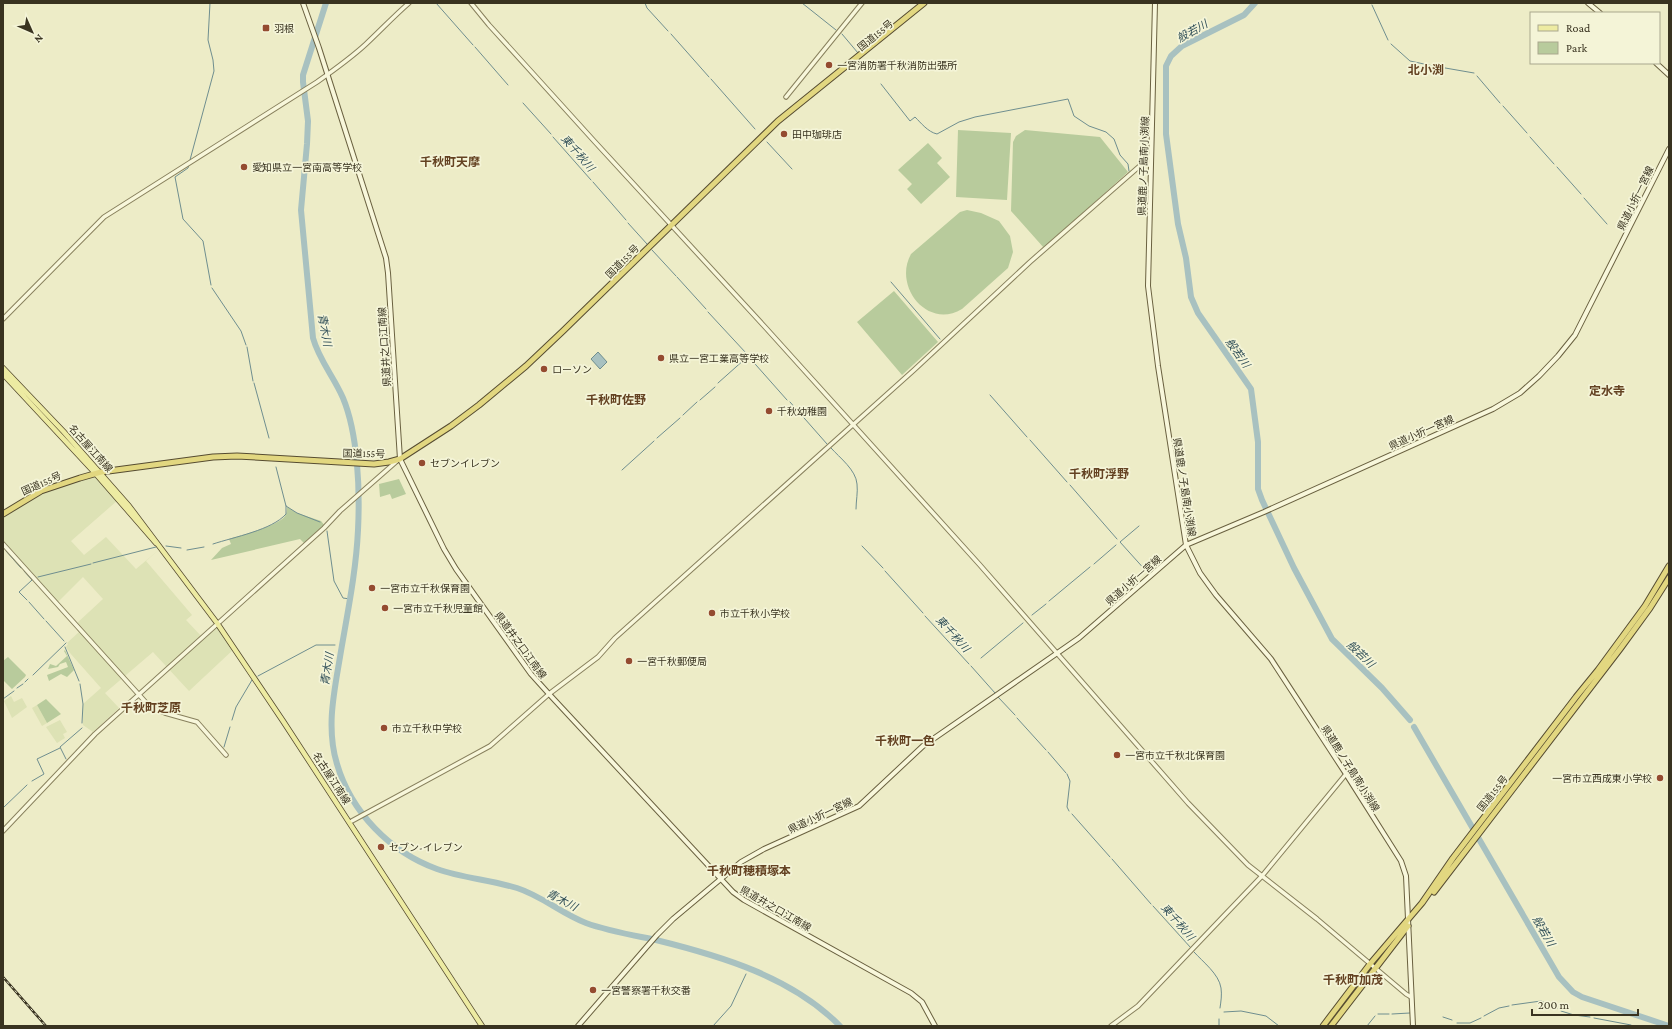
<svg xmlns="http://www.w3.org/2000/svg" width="1672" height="1029" font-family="'Crimson Pro','Noto Sans JP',serif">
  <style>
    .farmland { fill: #dde2b5 }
    .green { fill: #b8cb9c }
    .water { fill: #a8c1c0; stroke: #6f8e8f }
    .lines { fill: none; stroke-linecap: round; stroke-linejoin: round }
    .stream { stroke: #6f8e8f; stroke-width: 1 }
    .river { stroke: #a8c1c0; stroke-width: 6 }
    .tertiary-casing { stroke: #88805d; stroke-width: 5.5 }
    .secondary-casing { stroke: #6a6140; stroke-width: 6 }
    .primary-casing { stroke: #564c31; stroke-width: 6 }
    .trunk-casing { stroke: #564c31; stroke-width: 7 }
    .tertiary { stroke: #f8f7db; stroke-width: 3.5 }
    .secondary { stroke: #f8f7db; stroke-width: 4 }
    .primary { stroke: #edeba2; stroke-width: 4.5 }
    .trunk { stroke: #e2d780; stroke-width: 5 }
    .rail-casing { stroke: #393320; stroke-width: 2.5 }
    .rail { stroke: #f4f4d7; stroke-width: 1; stroke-dasharray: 3; stroke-linecap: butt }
    .poi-dot { fill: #944b30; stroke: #f4f4d7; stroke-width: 1.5 }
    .labels { text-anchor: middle; stroke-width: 3.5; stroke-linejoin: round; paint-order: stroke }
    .poi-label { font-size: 10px; fill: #393320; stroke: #f4f4d7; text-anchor: start }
    .street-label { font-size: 10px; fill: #393320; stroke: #f4f4d7 }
    .water-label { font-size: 11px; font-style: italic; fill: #304f58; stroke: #f4f4d7 }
    .quarter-label { font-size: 12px; font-weight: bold; fill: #644222; stroke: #f4f4d7 }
  </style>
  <rect width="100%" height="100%" fill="#edecc7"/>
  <path class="farmland" d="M96 474 118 500 71 541 84 555 106 537 136 569 161 548 146 561 192 615 186 620 202 637 217 623 235 648 189 691 153 652 105 693 119 708 93 732 83 725V704L101 688 70 653 66 647 68 644 67 643 79 632 80 629 76 624 103 599 83 577 57 603 3 544V514L31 496Z
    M11 696 14 702 22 698 27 707 12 718 4 701Z
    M37 705 47 723 42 726 32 708Z
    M60 720 67 732 63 734 65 738 57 743 46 727Z"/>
  <path class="green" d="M958 130 1011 133 1007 200 956 197Z
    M1025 130 1100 137 1128 172 1044 248 1011 211 1013 142 1016 136Z
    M928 143 942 158 937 163 950 177 921 204 907 189 912 184 898 170Z
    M967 210 981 213 999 221 1010 236 1013 252 1008 268 962 309C927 330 893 286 911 254L960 212Z
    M894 291 938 342 902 375 857 322Z
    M399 479 406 494 392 499 390 494 380 497 379 484Z
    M287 507 297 513 321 521 325 526 305 544 300 539 211 560 222 548 231 544 229 539C242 535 278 526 285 516 287 513 287 510 287 507Z
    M65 650 74 670 67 677 61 674 49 681 47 675 68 667 66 662 60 664 58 667 48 669 50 664 56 666 67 656 64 651Z
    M8 657 26 675 25 677 12 689 3 680V661Z
    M46 699 61 714 47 723 37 705Z"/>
  <path class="water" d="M598 352 607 362 600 369 591 359Z"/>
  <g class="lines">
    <path class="stream" d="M436 3 473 45
      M645 3 647 8 668 31
      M802 3 836 30
      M1372 5 1388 40
      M671 34 709 77
      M842 34 858 53
      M1391 44 1410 61 1424 64
      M475 47 508 85
      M1428 65 1474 73
      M1477 76 1500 103
      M711 79 755 129
      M881 84 910 121 915 117C921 123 928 132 937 134L959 122 975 117 1068 99 1074 116 1089 126 1106 132 1114 139 1120 155 1128 164 1129 171
      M523 103 551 134
      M1503 106 1527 133
      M553 137 591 180
      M1530 137 1554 164
      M767 142 792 169
      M190 160 214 71 213 60 208 40 210 3
      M189 165 188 168 175 177 183 219 203 241 211 285
      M1557 167 1581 194
      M593 182 626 220
      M1584 198 1607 224
      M628 223 647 244
      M652 250 676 276
      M677 277 706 309
      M891 282 940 339
      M212 288 241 331 246 345
      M708 312 746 353
      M247 347 253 381
      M748 356 787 400
      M254 383 269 438
      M718 383 745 359
      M990 395 1027 437
      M700 400 715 387
      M790 402 827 444
      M683 415 697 402
      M657 438 680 418
      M1030 440 1067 482
      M831 448C840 458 856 470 857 484 858 492 856 501 856 509
      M276 467 286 506 297 513 320 522
      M622 470 654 441
      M1070 485 1117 539
      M1139 526 1120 542 1147 572
      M327 531 334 581 343 598 350 599
      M213 544C234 537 272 530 286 514V506
      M166 546 181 548
      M862 546 883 568
      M187 550 204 547
      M6 551 21 568
      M93 563 156 547
      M1094 564 1116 545
      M24 571 32 580 19 592 27 600
      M885 571 923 613
      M38 577 91 564
      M1049 601 1090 567
      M29 602 44 619
      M1032 615 1046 604
      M925 616 969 664
      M46 621 64 641
      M65 647 79 681
      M981 658 1023 623
      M971 666 995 693
      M33 675 66 643
      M258 676 316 645H335
      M25 682 28 679
      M80 684 83 704 82 723
      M17 688 23 684
      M998 697 1015 715
      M3 699 14 691
      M1017 718 1046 750
      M232 720 236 707 252 680
      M224 747 230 727
      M1048 752 1066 773
      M66 759 60 747 82 728
      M1067 774 1070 781 1067 807 1069 811
      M32 781 44 774 37 759 60 748
      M3 808 27 785
      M1072 814 1110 857
      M1112 859 1151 904
      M1153 906 1191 948
      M1194 952C1203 962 1219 974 1221 988 1222 995 1221 1001 1220 1008
      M1512 1005 1541 1001 1557 1008
      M1561 1011 1574 1015 1590 1017
      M1224 1012 1241 1011 1266 1016 1279 1026
      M1378 1014H1389
      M1392 1014 1410 1013
      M1484 1016 1499 1008 1509 1006
      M1443 1017 1452 1020
      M1594 1018 1631 1025
      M1457 1023H1470L1481 1018
      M713 1026 731 1006 746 974
      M1219 1026V1019
      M1367 1026 1375 1016"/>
    <path class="river" d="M326 3 303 75V82L308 121 307 144 301 210 313 338C319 360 334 377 343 398 358 434 360 490 358 530 356 573 347 615 340 657 334 693 326 728 337 764 351 812 390 852 437 869 462 878 491 880 517 888 542 896 562 914 586 923 608 931 632 935 656 940 721 956 792 977 840 1026
      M1255 3 1244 15 1182 46 1171 56 1166 66V134L1178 224 1186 258 1191 297 1198 313 1251 389 1258 442V489L1262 500 1294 568 1332 639 1382 688 1410 720
      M1414 727 1559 977 1573 992 1582 997 1669 1026"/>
    <defs>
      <path id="tertiary" d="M471 3 489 25 595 142 765 327 979 564 1188 803 1248 865 1317 919 1406 994 1411 997
        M786 97 862 3
        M3 319 104 217 317 82C334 70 351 58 366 44 381 30 394 16 409 3
        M3 544 150 707 165 713 197 722 226 755
        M350 822 490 746 549 694 598 657 615 638 914 370 1030 262 1150 157
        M3 831 95 734 324 528 340 511 397 461
        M1111 1026 1138 1006 1262 876 1346 774"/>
      <path id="secondary" d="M303 3 319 48 386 258 388 273 400 459 444 549 456 569 531 674 549 694 733 892 744 900 911 993 922 1002 935 1026
        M1155 3 1148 286 1158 366 1186 545 1200 573 1216 595 1271 659 1346 774 1401 861 1406 876 1413 1026
        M1588 3 1600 13
        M1656 63 1669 75
        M578 1026 657 935 673 919 741 862 764 849 859 806 923 746 1079 638 1186 545 1264 512 1493 409 1520 393 1539 376 1558 356 1575 335 1669 149"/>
      <path id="primary" d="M3 368 63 431 129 506 217 623 283 721 482 1026
        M3 374 96 474 156 543"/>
      <path id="trunk" d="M3 514 41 491 80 478 101 472 213 457 237 456 374 464 389 462 400 459 451 426 479 405 526 366 563 331 778 121 924 3
        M1434 892 1620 649 1650 608 1669 578
        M1323 1026 1370 964 1422 903 1453 858 1576 697 1598 670 1645 606 1669 566
        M1331 1026 1408 926"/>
    </defs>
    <use href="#tertiary" class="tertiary-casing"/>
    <use href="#secondary" class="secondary-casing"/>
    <use href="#primary" class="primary-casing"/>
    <use href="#trunk" class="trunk-casing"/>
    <use href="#tertiary" class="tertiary"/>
    <use href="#secondary" class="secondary"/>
    <use href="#primary" class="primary"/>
    <use href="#trunk" class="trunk"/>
    <defs>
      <path id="rail" d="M3 977 46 1026"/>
    </defs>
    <use href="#rail" class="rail-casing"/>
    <use href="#rail" class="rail"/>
  </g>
  <g class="poi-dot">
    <rect x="262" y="24" width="8" height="8" rx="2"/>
    <circle cx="829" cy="65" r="4"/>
    <circle cx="784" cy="134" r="4"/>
    <circle cx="244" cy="167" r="4"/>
    <circle cx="661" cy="358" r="4"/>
    <circle cx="544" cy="369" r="4"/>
    <circle cx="769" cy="411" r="4"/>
    <circle cx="422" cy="463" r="4"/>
    <circle cx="372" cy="588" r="4"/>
    <circle cx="385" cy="608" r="4"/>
    <circle cx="712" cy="613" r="4"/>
    <circle cx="629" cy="661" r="4"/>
    <circle cx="384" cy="728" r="4"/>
    <circle cx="1117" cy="755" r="4"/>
    <circle cx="1660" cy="778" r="4"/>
    <circle cx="381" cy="847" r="4"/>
    <circle cx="593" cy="990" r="4"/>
  </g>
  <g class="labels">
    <g class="poi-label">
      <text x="274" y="32">羽根</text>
      <text x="837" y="69">一宮消防署千秋消防出張所</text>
      <text x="792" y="138">田中珈琲店</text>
      <text x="252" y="171">愛知県立一宮南高等学校</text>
      <text x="669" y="362">県立一宮工業高等学校</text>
      <text x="552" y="373">ローソン</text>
      <text x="777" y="415">千秋幼稚園</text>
      <text x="430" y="467">セブンイレブン</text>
      <text x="380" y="592">一宮市立千秋保育園</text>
      <text x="393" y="612">一宮市立千秋児童館</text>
      <text x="720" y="617">市立千秋小学校</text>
      <text x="637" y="665">一宮千秋郵便局</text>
      <text x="392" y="732">市立千秋中学校</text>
      <text x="1125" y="759">一宮市立千秋北保育園</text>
      <text x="1652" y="782" text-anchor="end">一宮市立西成東小学校</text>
      <text x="389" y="851">セブン-イレブン</text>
      <text x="601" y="994">一宮警察署千秋交番</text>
    </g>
    <g class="street-label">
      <text transform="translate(875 35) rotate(-39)" y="4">国道155号</text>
      <text transform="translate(1143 166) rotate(-88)" y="4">県道鹿ノ子島南小渕線</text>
      <text transform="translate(1635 198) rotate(-64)" y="4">県道小折一宮線</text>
      <text transform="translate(622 261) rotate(-45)" y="4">国道155号</text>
      <text transform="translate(384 347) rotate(-94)" y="4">県道井之口江南線</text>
      <text transform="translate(1421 432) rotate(-24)" y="4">県道小折一宮線</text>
      <text transform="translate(91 448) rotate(48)" y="4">名古屋江南線</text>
      <text transform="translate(364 453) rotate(1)" y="4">国道155号</text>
      <text transform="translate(41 483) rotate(-24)" y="4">国道155号</text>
      <text transform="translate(1185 487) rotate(81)" y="4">県道鹿ノ子島南小渕線</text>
      <text transform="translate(1133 580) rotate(-41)" y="4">県道小折一宮線</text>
      <text transform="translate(521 645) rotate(54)" y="4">県道井之口江南線</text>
      <text transform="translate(1351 768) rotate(58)" y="4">県道鹿ノ子島南小渕線</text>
      <text transform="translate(332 778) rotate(57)" y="4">名古屋江南線</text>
      <text transform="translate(1492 793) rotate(-52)" y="4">国道155号</text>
      <text transform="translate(820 815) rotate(-25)" y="4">県道小折一宮線</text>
      <text transform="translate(776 908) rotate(30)" y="4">県道井之口江南線</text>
    </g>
    <g class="water-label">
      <text transform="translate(1192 31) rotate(-29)" y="4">般若川</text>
      <text transform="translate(578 153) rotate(49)" y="4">東千秋川</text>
      <text transform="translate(325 330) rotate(79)" y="4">青木川</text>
      <text transform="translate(1238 353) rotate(55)" y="4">般若川</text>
      <text transform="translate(953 634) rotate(48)" y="4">東千秋川</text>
      <text transform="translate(1361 654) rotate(44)" y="4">般若川</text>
      <text transform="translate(327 669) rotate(-81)" y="4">青木川</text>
      <text transform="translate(562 900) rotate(28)" y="4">青木川</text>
      <text transform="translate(1178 922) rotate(49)" y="4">東千秋川</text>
      <text transform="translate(1544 931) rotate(60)" y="4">般若川</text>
    </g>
    <g class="quarter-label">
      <text x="1426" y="74">北小渕</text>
      <text x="450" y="166">千秋町天摩</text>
      <text x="1607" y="395">定水寺</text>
      <text x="616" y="404">千秋町佐野</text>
      <text x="1099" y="478">千秋町浮野</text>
      <text x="151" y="712">千秋町芝原</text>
      <text x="905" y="745">千秋町一色</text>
      <text x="749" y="875">千秋町穂積塚本</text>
      <text x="1353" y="984">千秋町加茂</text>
    </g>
  </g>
  <rect width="1672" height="1029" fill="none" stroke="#393320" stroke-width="8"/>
  <rect x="1530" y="12" width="130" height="52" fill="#f4f4d7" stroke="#a9a78e"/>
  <rect x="1538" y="25" width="20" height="6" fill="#edeba2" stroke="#a9a78e"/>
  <text x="1566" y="32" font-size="12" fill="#393320">Road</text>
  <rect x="1538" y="42" width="20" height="12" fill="#b8cb9c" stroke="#a9a78e"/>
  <text x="1566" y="52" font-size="12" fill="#393320">Park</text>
  <g transform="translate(32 32) rotate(135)" stroke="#f4f4d7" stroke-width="3" paint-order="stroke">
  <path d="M0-3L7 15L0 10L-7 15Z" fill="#393320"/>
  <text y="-6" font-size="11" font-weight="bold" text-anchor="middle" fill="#393320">N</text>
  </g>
  <path d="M1532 1009v6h106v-6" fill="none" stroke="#393320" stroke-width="2"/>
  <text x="1538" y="1009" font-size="12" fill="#393320" stroke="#f4f4d7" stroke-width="3" paint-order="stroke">200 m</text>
</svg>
